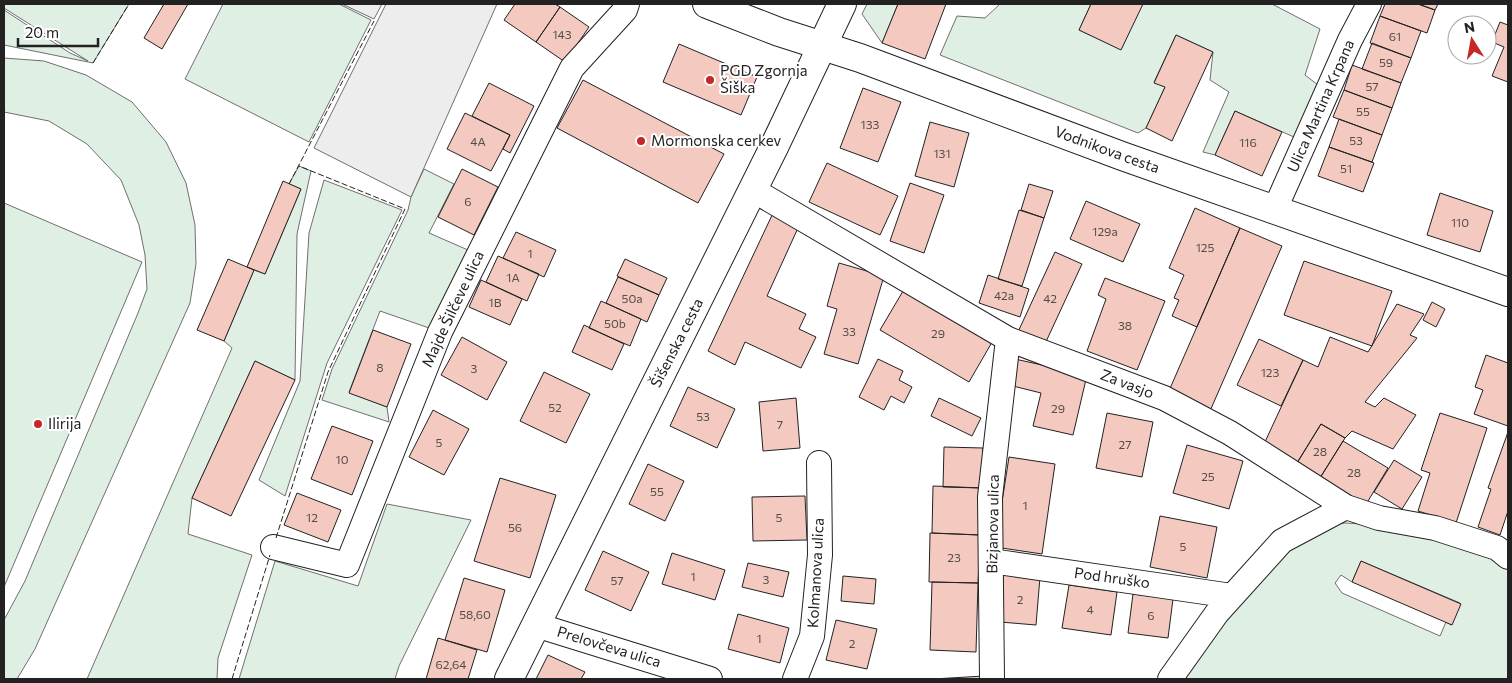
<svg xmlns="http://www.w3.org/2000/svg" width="1512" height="683" font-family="Commissioner,sans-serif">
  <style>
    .green { fill: #e0efe3; stroke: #6f6f6f; fill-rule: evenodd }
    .parking { fill: #ededed; stroke: #6f6f6f }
    .building { fill: #f3c9c0; stroke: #222 }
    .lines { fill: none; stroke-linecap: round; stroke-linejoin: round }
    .street-casing { stroke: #222; stroke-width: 26 }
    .secondary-casing { stroke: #222; stroke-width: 30 }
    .street { stroke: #fff; stroke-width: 24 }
    .secondary { stroke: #fff; stroke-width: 28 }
    .fence { stroke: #222; stroke-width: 1; stroke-dasharray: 6 2.5; stroke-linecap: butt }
    .poi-dot { fill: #c62828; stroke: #fff; stroke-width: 2 }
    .labels { text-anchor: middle; stroke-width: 4; stroke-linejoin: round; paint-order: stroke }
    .number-label { font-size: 12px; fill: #564c4a }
    .poi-label { font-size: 15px; fill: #222; stroke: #fff; text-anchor: start }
    .street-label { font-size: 15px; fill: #222; stroke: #fff }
  </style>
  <rect width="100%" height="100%" fill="#fff"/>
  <path class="green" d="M4 4H129L93 63 4 45V10L70 53 88 61 4 8Z
    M223 4H339L371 20 309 142 185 79Z
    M867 4H898L882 43 862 14Z
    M1000 4H1091L1079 30 1121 49 1142 4H1272L1320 29 1305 75 1318 85 1294 137 1235 111 1215 155 1203 152 1229 92 1210 80 1213 52 1176 35 1154 82 1165 87 1146 128 1138 133 940 55 957 16 985 18Z
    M4 58 44 61 86 75 132 102 166 142 186 183 195 225 196 264 190 303 35 649 17 679H4V620L25 581 138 313 147 289 145 255 139 225 121 180 87 144 49 121 4 112Z
    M299 166 311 171 297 234 295 380 255 361 192 498 188 534 252 555 218 658 217 679H87L232 348 224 341 254 270 265 274 301 189 289 184Z
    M424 169 454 184 429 233 468 250 432 329 380 311 349 392 387 407 389 422 322 400 332 369 408 210 411 197Z
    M324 180 402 210 327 363 285 496 259 480 300 381 309 233Z
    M4 203 142 262 4 587Z
    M387 504 471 520 399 666 395 679H239L275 561 358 586Z
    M1346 523 1378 525 1486 553 1508 567V679H1180L1229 612 1281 552 1334 524ZM1361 561 1460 603 1451 625 1446 622 1440 636 1342 593 1335 583 1341 575 1352 582Z"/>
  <path class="parking" d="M342 4H382L374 19Z
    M386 4H497L411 197 314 148Z"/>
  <path class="building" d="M164 4H188L162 49 144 38Z
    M515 4H555L560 7 536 42 504 20Z
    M898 4H946L925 59 882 43Z
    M1091 4H1143L1121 50 1079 30Z
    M1385 4H1418L1435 10 1427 33 1380 16Z
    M1418 4H1438L1435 10Z
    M560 7 589 27 565 62 536 42Z
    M1380 16 1421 31 1411 58 1370 43Z
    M1500 22 1508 25V82L1492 76 1504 47 1492 42Z
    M1176 35 1213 52 1172 141 1146 128 1165 87 1154 83Z
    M1372 43 1411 58 1401 83 1362 69Z
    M679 44 757 77 741 115 663 82Z
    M1352 65 1401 83 1392 108 1344 90Z
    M583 80 724 154 698 203 557 128Z
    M489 83 534 106 510 153 503 149 510 135 472 116Z
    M863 88 901 102 878 162 840 148Z
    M1344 90 1392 108 1382 135 1333 117Z
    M1235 111 1282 132 1262 176 1215 155Z
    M465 113 510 135 491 171 447 149Z
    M1339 119 1382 135 1372 162 1329 147Z
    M930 122 969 133 954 187 915 176Z
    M1329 147 1374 163 1363 192 1318 176Z
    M827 163 898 196 880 235 809 202Z
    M462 169 498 187 474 235 438 217Z
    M283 181 301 189 265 274 247 267Z
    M910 183 944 195 924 253 890 241Z
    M1029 184 1053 191 1044 218 1021 210Z
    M1440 193 1493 211 1480 252 1427 235Z
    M1086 201 1140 224 1123 262 1070 239Z
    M1195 208 1240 228 1197 327 1172 316 1179 300 1174 298 1184 275 1169 268Z
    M1019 210 1044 218 1022 286 998 279Z
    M774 211 798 228 767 296 806 314 799 329 816 337 801 368 745 342 735 365 708 351Z
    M1240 228 1282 246 1210 411 1168 393Z
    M516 232 556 250 544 277 503 258Z
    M1055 252 1082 264 1044 346 1017 334Z
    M498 256 539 274 527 301 486 282Z
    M228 259 254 270 224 341 197 330Z
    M625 259 667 278 659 295 617 276Z
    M1304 261 1392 291 1372 346 1284 315Z
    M839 263 884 276 858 364 824 354 837 309 827 306Z
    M988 275 1029 289 1020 317 979 303Z
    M618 277 659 295 647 322 606 303Z
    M1105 278 1165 301 1137 370 1087 351 1106 299 1098 295Z
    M481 280 522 299 510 325 469 307Z
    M906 286 995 337 969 382 880 330Z
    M601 301 641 319 630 346 589 328Z
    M1432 302 1445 309 1436 327 1423 320Z
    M1397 304 1424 314 1410 335 1417 338 1365 402 1375 407 1384 398 1416 415 1393 449 1352 431 1345 438 1321 424 1297 463 1264 444 1303 360 1318 367 1330 337 1368 352Z
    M584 325 624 344 612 370 572 352Z
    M373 330 411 344 387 407 349 393Z
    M462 337 507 362 487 400 441 375Z
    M1259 339 1303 360 1281 406 1237 385Z
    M1486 355 1508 363V426L1474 414 1483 390 1475 387Z
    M878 359 903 371 899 380 912 387 904 403 891 396 884 410 859 397Z
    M1015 359 1087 375 1073 435 1033 426 1041 393 1009 385Z
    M255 361 295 380 231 516 192 498Z
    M544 372 590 394 566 443 520 421Z
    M688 387 735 409 717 448 670 426Z
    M796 398 800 448 763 451 759 402Z
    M939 398 981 418 972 436 931 416Z
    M433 410 469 429 444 475 409 457Z
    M1107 413 1153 422 1142 477 1096 468Z
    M1440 413 1487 428 1456 523 1418 511 1430 473 1421 470Z
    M1321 424 1345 438 1320 478 1297 463Z
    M332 426 373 441 352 495 311 479Z
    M1508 432V511L1500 535 1478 527 1491 489 1488 488Z
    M1343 441 1388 468 1365 506 1320 478Z
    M1187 445 1243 461 1229 509 1173 493Z
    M944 447 983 448 982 488 943 487Z
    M1009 457 1055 464 1042 554 995 547Z
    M1394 460 1422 477 1402 509 1374 492Z
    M648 464 684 481 665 521 629 504Z
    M500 478 556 495 530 578 474 561Z
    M933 486 982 488 980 535 932 533Z
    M297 493 341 510 328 542 284 525Z
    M805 496 807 540 753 541 752 497Z
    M1160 516 1217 527 1207 578 1150 567Z
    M930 533 980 535 978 583 929 582Z
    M603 551 649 572 631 611 585 590Z
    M672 553 725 570 715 600 662 584Z
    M1361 561 1461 604 1452 625 1352 582Z
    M748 563 789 572 783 597 742 587Z
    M1003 575 1040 577 1036 625 1000 622Z
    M843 576 876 579 874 604 841 601Z
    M464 578 505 590 487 652 445 640Z
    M932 582 978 583 976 652 930 650Z
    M1069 585 1117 592 1111 635 1062 628Z
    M1133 594 1173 599 1168 638 1128 633Z
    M738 614 789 628 780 663 728 649Z
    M836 620 877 629 867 669 826 660Z
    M438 638 477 650 468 679H426Z
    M548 655 585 672 581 679H536Z
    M984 676V679H933Z"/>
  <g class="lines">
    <defs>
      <path id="street" d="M753 190 1008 339 1164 398 1230 433 1346 507 1379 518 1435 528 1497 548 1508 557
        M1275 209 1350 40 1369 4
        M273 547 347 565 440 332 572 68 625 10 627 4
        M991 561 1232 596
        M536 625 710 679
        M795 679 812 636 820 555 819 463
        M992 679 990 497 1008 339
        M1170 679 1217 613 1282 541 1346 507"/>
      <path id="secondary" d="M707 4 779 32 860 58 1122 156 1508 292
        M509 679 774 147 842 4"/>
    </defs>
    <use href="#street" class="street-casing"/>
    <use href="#secondary" class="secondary-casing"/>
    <use href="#street" class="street"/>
    <use href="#secondary" class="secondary"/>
    <path class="fence" d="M93 63 129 4
      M289 184 374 21
      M276 538 328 372 405 209 299 166
      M232 679 270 555"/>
  </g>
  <g class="poi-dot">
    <circle cx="710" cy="80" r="5"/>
    <circle cx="641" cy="141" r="5"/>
    <circle cx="38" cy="424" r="5"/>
  </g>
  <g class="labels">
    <g class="number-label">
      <text x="562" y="39">143</text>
      <text x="1395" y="41">61</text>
      <text x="1386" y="67">59</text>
      <text x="1372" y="91">57</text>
      <text x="1363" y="116">55</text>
      <text x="870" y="129">133</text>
      <text x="1356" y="145">53</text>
      <text x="478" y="146">4A</text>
      <text x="1248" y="147">116</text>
      <text x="942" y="158">131</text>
      <text x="1346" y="173">51</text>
      <text x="468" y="206">6</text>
      <text x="1460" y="227">110</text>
      <text x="1105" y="236">129a</text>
      <text x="1205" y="252">125</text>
      <text x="530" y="258">1</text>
      <text x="513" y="282">1A</text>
      <text x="1004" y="300">42a</text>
      <text x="632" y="303">50a</text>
      <text x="1050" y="303">42</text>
      <text x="495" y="307">1B</text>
      <text x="615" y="328">50b</text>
      <text x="1125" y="330">38</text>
      <text x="849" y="336">33</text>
      <text x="938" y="338">29</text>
      <text x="380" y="372">8</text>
      <text x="474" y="373">3</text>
      <text x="1270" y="377">123</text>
      <text x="555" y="412">52</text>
      <text x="1058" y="413">29</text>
      <text x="703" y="421">53</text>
      <text x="780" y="429">7</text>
      <text x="439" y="447">5</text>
      <text x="1125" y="449">27</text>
      <text x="1320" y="456">28</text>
      <text x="342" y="464">10</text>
      <text x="1354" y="477">28</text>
      <text x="1208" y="481">25</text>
      <text x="657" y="496">55</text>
      <text x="1025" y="510">1</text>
      <text x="312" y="522">12</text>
      <text x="779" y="522">5</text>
      <text x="515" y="532">56</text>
      <text x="1183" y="551">5</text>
      <text x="954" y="562">23</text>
      <text x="693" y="581">1</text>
      <text x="766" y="584">3</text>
      <text x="617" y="585">57</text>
      <text x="1020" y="604">2</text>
      <text x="1090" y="614">4</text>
      <text x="475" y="619">58,60</text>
      <text x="1151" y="620">6</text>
      <text x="759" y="643">1</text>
      <text x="852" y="648">2</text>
      <text x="451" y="669">62,64</text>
    </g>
    <g class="poi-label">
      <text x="720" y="76">PGD Zgornja<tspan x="720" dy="17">Šiška</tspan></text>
      <text x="651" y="146">Mormonska cerkev</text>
      <text x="48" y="429">Ilirija</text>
    </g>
    <g class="street-label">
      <text transform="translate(1321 106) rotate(-66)" y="5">Ulica Martina Krpana</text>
      <text transform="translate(1107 150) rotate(20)" y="5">Vodnikova cesta</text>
      <text transform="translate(453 309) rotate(-65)" y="5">Majde Šilčeve ulica</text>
      <text transform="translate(677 343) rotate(-63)" y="5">Šišenska cesta</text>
      <text transform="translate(1127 384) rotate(21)" y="5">Za vasjo</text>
      <text transform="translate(993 524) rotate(-89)" y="5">Bizjanova ulica</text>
      <text transform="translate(816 573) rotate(-87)" y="5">Kolmanova ulica</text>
      <text transform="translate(1112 578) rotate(8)" y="5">Pod hruško</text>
      <text transform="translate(609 647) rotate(17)" y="5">Prelovčeva ulica</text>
    </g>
  </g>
  <rect width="1512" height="683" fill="none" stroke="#222222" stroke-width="10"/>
  <g transform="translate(1472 40) rotate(349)"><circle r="24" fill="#ffffff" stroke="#a7a7a7"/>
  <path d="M0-4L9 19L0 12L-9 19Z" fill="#c62828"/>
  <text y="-8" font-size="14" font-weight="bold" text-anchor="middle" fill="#222222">N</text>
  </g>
  <path d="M18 38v8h80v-8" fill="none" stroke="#222222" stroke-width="2.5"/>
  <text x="25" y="38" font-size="15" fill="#222222" stroke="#ffffff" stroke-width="4" paint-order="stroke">20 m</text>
</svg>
